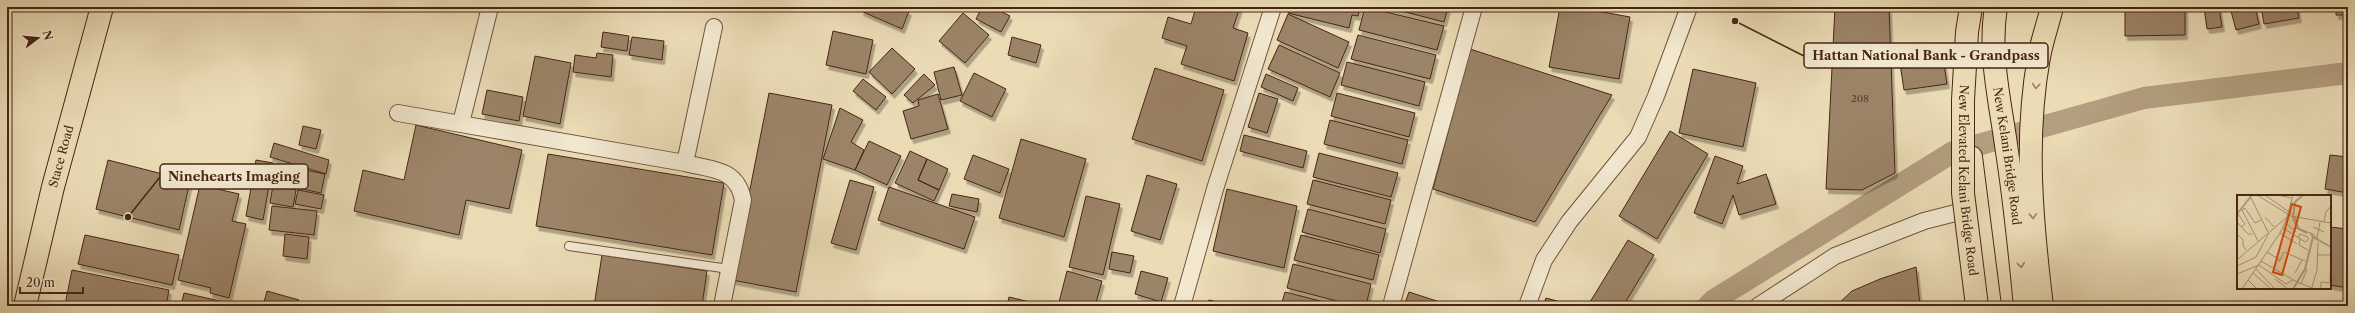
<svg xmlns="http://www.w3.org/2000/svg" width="2355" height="313" viewBox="0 0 2355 313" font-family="'Libre Caslon Text',serif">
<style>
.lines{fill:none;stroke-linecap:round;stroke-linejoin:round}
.canal{stroke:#b39e7f;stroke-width:22}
.building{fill:#9c8468;stroke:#472513;filter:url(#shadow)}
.service-casing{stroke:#70533c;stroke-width:10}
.minor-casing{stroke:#70533c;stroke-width:18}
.primary-casing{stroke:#472513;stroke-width:24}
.motorway-casing{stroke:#472513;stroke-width:24}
.service{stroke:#f2e8d0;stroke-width:8}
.minor{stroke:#f2e8d0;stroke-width:16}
.primary{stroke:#ebdcb6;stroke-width:22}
.motorway{stroke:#ebdcb6;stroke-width:22}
.motorway-bridge-casing{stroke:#472513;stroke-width:24;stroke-linecap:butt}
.motorway-bridge{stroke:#ebdcb6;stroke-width:22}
.oneway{stroke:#998064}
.labels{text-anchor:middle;stroke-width:3.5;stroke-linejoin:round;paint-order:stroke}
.number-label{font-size:10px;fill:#5c3d28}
.street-label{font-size:12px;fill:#472513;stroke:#f2e8d0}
.inset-river{fill:none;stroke:#b39e7f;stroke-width:2}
.inset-road{fill:none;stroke:#a99375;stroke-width:1}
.view{fill:#d0510d;fill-opacity:0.15;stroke:#d0510d;stroke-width:2}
.inset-edge{fill:none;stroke:#472513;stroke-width:2}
.leader{fill:none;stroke:#472513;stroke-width:1.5}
.callout-dot{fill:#472513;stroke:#f2e8d0;stroke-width:1.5}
.callout{fill:#f2e8d0;stroke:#472513;stroke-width:1.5}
.callout-label{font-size:13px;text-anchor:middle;font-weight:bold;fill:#472513}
</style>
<defs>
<filter id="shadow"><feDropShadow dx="2.5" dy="4.5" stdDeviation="0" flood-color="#0004"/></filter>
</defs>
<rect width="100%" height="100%" fill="#ebdcb6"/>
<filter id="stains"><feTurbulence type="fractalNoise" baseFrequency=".005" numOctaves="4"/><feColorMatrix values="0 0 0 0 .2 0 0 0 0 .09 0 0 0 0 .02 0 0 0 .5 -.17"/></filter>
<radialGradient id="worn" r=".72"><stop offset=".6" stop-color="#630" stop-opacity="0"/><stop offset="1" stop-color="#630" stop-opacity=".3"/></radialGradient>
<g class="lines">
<path class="canal" d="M1708,306l6,-6 239,-148 191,-54 204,-25"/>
</g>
<path class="building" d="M863,7h38l8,4 -7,18 -41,-18z
M982,7h10l18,9 -9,16 -25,-13z
M1196,7h44l-7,21 15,5 -14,48 -53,-17 6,-18 -25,-8 6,-21 23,7z
M1289,7h71l-2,9 -6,-1 -3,13 -61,-15z
M1365,7l79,19 -7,24 -78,-20z
M1386,7h62l-4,15z
M1560,7h15l55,10 -11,62 -70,-12z
M1835,7h54l6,166 -33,17 -36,-1z
M2125,7h60v28l-60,1z
M2204,7h15l3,20 -15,2z
M2230,7h25l4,17 -23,6z
M2261,7h36l2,11 -35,6z
M2336,7h12v8h-12z
M963,13l26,22 -24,28 -26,-22z
M1288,14l61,28 -11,26 -61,-28z
M833,31l40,9 -7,34 -40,-9z
M603,32l26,4 -2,15 -26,-4z
M1358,35l78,20 -6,24 -79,-20z
M632,37l32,4 -2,19 -33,-5z
M1012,37l29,8 -5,18 -28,-8z
M1279,45l61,28 -10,24 -62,-28z
M892,48l23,21 -23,25 -23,-22z
M1470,49l142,46 -77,127 -102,-33z
M1942,51l5,33 -43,6 -5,-33z
M597,53l16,2 -2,22 -38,-5 2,-17 21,3z
M535,56l36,7 -11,61 -37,-8z
M1347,62l78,20 -6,24 -78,-21z
M954,67l8,28 -21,5 -7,-28z
M1155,68l69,22 -22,71 -70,-22z
M1693,69l63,14 -13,64 -64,-14z
M974,73l32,16 -14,28 -32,-16z
M924,74l11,11 -22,18 -9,-8z
M1266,74l32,14 -5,13 -32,-14z
M863,79l23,18 -10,13 -23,-19z
M487,90l36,7 -4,24 -37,-7z
M769,93l63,12 -36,187 -64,-12z
M1259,93l19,6 -11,34 -19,-6z
M1337,93l78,20 -6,24 -78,-21z
M938,94l10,35 -37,10 -8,-28 16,-5 -1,-6z
M840,108l23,12 -12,22 13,8 -9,20 -32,-11z
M1330,120l78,20 -6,24 -78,-20z
M416,125l106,25 -13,59 -43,-9 -7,35 -105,-24 9,-41 41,10z
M303,126l18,4 -5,19 -17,-4z
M1670,131l38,23 -51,85 -38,-23z
M1244,135l63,16 -4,17 -63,-17z
M1021,139l65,20 -22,78 -65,-19z
M869,141l32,15 -14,29 -32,-15z
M274,143l55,17 -3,14 -56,-17z
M910,151l17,8 -9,21 21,10 -5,11 -39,-18z
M1319,153l79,20 -7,24 -78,-20z
M548,154l176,29 -12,72 -176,-29z
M973,155l36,14 -9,24 -36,-14z
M2330,155l18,2v36l-23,-4z
M1715,156l28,10 -6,18 29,-10 10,30 -37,11 -6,-20 -11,29 -28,-11z
M927,159l21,10 -9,21 -21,-10z
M108,160l82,21 -11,49 -83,-21z
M256,160l17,3 -10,57 -17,-4z
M277,164l48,10 -4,19 -48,-10z
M1147,175l30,9 -17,56 -29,-9z
M850,180l24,7 -18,63 -25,-7z
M1313,180l78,20 -6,24 -78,-20z
M200,185l39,9 -7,27 14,3 -17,74 -19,-5 1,-5 -33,-8z
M273,185l23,5 -3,17 -23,-4z
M889,187l86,30 -11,32 -86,-29z
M1227,189l70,17 -13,62 -71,-17z
M298,190l26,5 -3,14 -26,-5z
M952,194l27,5 -2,13 -28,-6z
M1086,196l34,8 -17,71 -34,-8z
M272,206l45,5 -3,24 -45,-5z
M1308,209l78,20 -6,24 -78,-21z
M2330,227l18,2v59l-18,-3z
M285,234l24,3 -2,22 -24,-3z
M85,235l94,20 -7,30 -94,-21z
M1301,235l78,20 -6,25 -79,-20z
M1628,240l26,15 -31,51h-25l-8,-4z
M1112,252l22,4 -4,17 -21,-4z
M602,255l105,16 -5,35h-108z
M1293,264l78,20 -5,22h-10l-69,-18z
M1916,267l4,39h-84l16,-15 28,-12z
M72,270l97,20 -3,16 -101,-1z
M1067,271l35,10 -7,25h-37z
M1141,271l27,7 -7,24 -26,-8z
M267,291l32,9 -2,6h-34z
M1285,292l55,14h-59z
M1409,292l43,14h-48z
M184,293l45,10 -1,3h-47z
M1009,297l25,6 -1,3h-26z
M1546,298l29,8h-32z
M1209,300l25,6h-27z"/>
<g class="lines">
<defs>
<path id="service" d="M569,246l160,23"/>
<path id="minor" d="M398,113l287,50c27,7 52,5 58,37l-21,106
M461,123l29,-116
M685,163l29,-136
M1182,306l33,-117 58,-182
M1391,306l83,-299
M1527,306l17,-46 25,-38 69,-85 18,-41 33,-89
M1758,306l77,-50 89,-35 51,-13"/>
<g id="primary">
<path id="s1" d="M1996,7c-8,48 5,98 11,145 8,51 13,103 18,154"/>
<path d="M1971,157l19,149"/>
<path id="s2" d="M25,306l28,-119 49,-180"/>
</g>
<path id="motorway" d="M2042,306c-10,-82 -18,-167 -3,-249 3,-17 9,-33 13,-50"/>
</defs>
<use href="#service" class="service-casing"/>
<use href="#minor" class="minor-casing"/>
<use href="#primary" class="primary-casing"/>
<use href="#motorway" class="motorway-casing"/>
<use href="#service" class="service"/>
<use href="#minor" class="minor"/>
<use href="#primary" class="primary"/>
<use href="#motorway" class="motorway"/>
<defs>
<g id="motorway-bridge">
<path id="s3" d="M1971,7l-4,25 -4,68v93l14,113"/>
</g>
</defs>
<use href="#motorway-bridge" class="motorway-bridge-casing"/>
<use href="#motorway-bridge" class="motorway-bridge"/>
</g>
<defs><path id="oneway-chevron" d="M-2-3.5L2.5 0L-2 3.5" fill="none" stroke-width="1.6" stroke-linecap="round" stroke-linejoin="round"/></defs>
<g class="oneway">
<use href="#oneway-chevron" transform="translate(2036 86) rotate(96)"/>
<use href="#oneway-chevron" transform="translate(2033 216) rotate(88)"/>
<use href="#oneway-chevron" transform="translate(2021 265) rotate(84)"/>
</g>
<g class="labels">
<g class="number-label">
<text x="1860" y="102">208</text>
</g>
<g class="street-label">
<text dy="4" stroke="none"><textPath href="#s2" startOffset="154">Stace Road</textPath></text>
<text dy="4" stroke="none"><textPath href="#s1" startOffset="150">New Kelani Bridge Road</textPath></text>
<text dy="4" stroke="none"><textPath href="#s3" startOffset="174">New Elevated Kelani Bridge Road</textPath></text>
</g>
</g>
<g transform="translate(2237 195)">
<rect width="94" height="94" fill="#ebdcb6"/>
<path class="inset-river" d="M66,0l-8,7 -2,15 4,11 10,5M0,19l15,-19M76,42l18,10M56,94l12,-20 8,-32 -2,-3"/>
<path class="inset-road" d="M20,0l34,21 40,7M28,0l27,19M41,0l13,3M14,3l17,34M1,19l7,10 -4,3M28,22l9,10M58,22l4,12 14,5 4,4 3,-16M87,26l2,-9 5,-6M0,27l11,12h4M49,28l10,9M76,32l11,5M46,33l22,14 3,-2v-3l-8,-3 -2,4M43,38l17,11M0,39l6,6v6l3,4M63,44l-1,6 9,5M21,46l-16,-31 3,-2 10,15 6,-3M30,57l13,8M80,60h14M0,65l50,-43 6,-22M24,66l36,21 18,7M42,67l5,-10 21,9M22,70l27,19 7,-4M0,71l19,-9 13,-24M19,74l19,20M16,78l18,16M58,78l7,-13M0,79l22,-9M38,84l13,10M11,85l9,9M93,88l1,-35M64,89l6,-15M75,92l5,-17 1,-28M5,94l38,-56 8,-17M84,94v-7l8,1"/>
<path class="view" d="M55,9l9,3 -19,68 -9,-3z"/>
<rect width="94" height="94" class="inset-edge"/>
</g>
<path class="leader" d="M1735 21L1804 56M128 217L160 177"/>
<g class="callout-dot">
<circle cx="1735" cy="21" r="4"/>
<circle cx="128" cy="217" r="4"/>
</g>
<g class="callout">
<rect x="1804" y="43" width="244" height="25" rx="4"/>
<rect x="160" y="164" width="148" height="25" rx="4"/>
</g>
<g class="callout-label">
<text x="1926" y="60">Hattan National Bank - Grandpass</text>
<text x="234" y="181">Ninehearts Imaging</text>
</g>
<rect width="2355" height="313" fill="none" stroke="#ebdcb6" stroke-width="24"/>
<rect x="8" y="8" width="2339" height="297" fill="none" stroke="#472513" stroke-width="2"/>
<rect x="12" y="12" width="2331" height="289" fill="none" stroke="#472513"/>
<g transform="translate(38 38) rotate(74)" stroke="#f2e8d0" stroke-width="3" paint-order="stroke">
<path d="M0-3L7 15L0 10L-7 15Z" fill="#472513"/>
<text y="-6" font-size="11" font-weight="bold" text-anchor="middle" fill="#472513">N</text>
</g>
<path d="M20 287v6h63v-6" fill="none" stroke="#472513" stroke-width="2"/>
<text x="26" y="287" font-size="12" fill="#472513" stroke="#f2e8d0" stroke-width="3" paint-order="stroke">20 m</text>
<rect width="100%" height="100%" filter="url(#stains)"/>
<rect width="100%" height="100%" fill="url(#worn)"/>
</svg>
